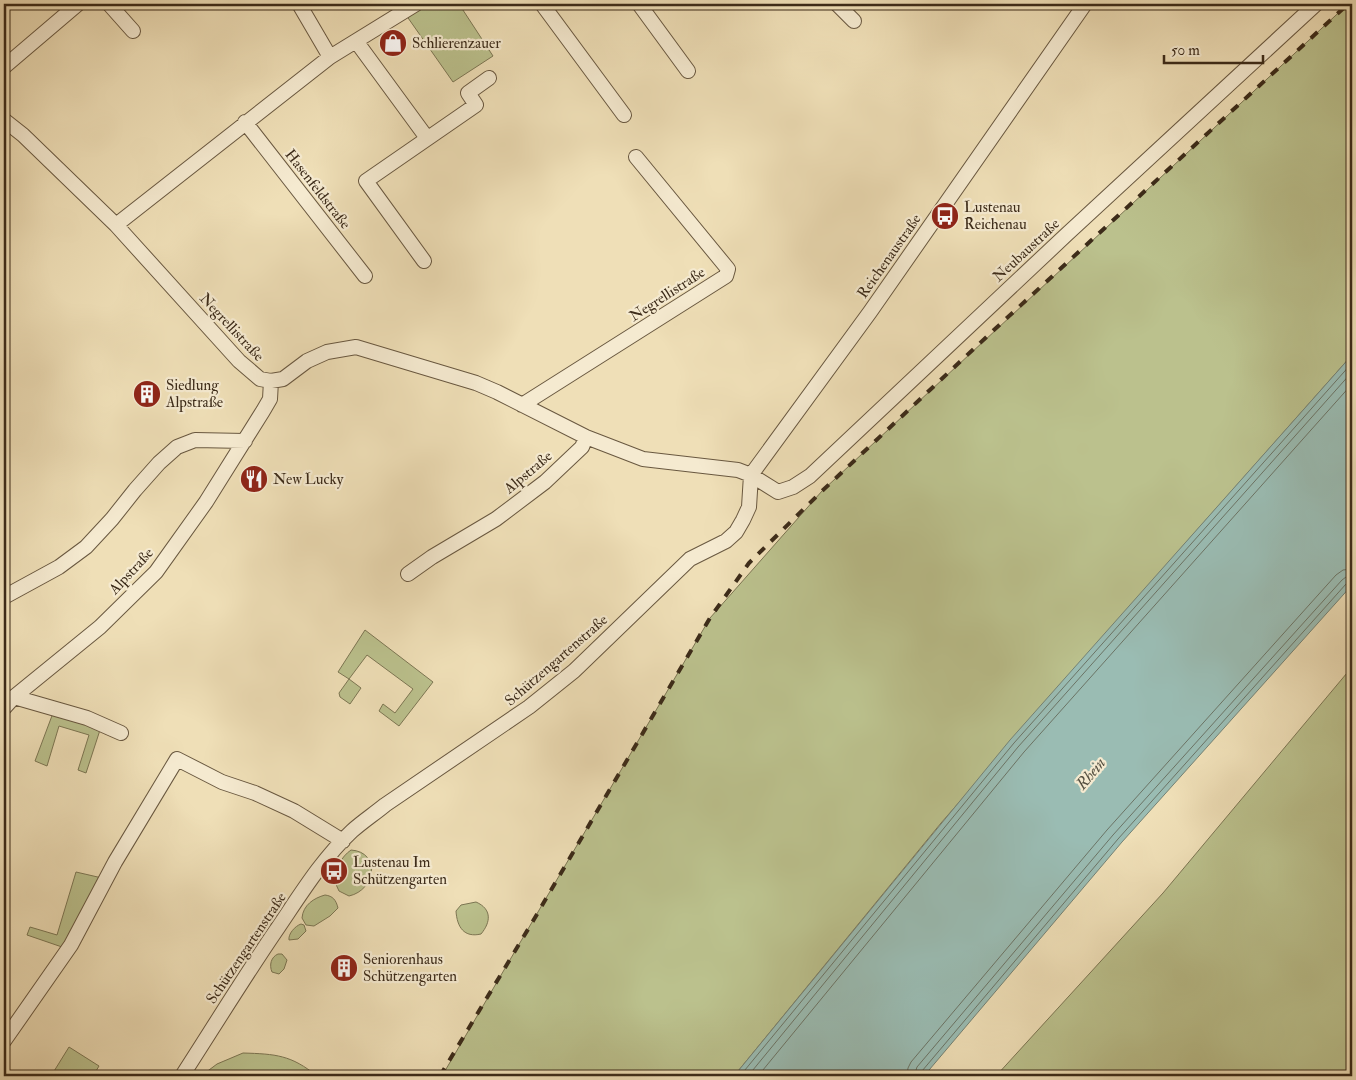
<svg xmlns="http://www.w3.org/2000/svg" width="1356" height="1080" viewBox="0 0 1356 1080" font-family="'IM FELL Double Pica',serif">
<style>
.green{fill:#bbc18d;stroke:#7c7653}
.water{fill:#9abcb3;stroke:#748275}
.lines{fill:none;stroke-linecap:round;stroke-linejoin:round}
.shore{stroke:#6b7466;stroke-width:1}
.minor-casing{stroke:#695840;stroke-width:16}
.minor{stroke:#f5ead0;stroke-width:14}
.rail{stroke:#3c2b19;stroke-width:4;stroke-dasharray:9 9;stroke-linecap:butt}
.labels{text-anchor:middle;stroke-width:4.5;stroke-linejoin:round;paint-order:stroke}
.poi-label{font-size:15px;fill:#3c2b19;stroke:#f5ead0;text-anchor:start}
.street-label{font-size:15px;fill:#3c2b19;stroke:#f5ead0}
.water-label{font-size:16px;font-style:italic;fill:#544f40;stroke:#f5ead0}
</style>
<rect width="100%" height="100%" fill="#efdfb7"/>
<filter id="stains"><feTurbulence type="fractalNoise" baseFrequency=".004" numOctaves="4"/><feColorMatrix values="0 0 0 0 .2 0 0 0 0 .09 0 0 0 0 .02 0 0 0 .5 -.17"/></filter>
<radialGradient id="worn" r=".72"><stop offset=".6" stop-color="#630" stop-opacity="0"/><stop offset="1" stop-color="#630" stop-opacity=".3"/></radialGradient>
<path class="green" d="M425,4h34l34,52 -40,26 -47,-67z
M1348,4h4v351l-163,184 -248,284 -207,253h-292l268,-458 112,-127z
M365,630l68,52 -34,44 -20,-15 4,-7 12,9 18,-24 -46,-34 -18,24 12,9 -11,16 -10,-7 -1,-4 10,-14 -11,-7z
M1352,667v409h-356l167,-183z
M53,713l47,17 -14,43 -8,-3 11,-35 -30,-9 -12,40 -12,-5z
M351,850c30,2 25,40 -2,46l-10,-5 -5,-11c2,-12 7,-23 17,-30z
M76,872l26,6 -40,69 -35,-12 3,-8 27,8z
M325,895c8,1 11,5 13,13l-8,8 -16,10 -8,-1 -4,-7c1,-13 12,-20 23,-23z
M476,902c16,7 15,20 5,32 -17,4 -24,-7 -25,-23l5,-6z
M301,924l3,1 2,6 -8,8 -9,1c-1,-6 6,-14 12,-16z
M278,954h4l5,6 -3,9 -5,5 -7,-2c-3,-7 -1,-15 6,-18z
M69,1047l30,19 -6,10h-16l-9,-5 -3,5h-14z
M243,1053c33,1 48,2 74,23h-116l16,-12z"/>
<path class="water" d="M1352,355v230l-230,257 -198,234h-190l276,-336z"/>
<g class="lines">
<path class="shore" d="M740,1076l274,-333 338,-380
M748,1076l270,-329 334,-375
M758,1076l266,-324 328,-368
M907,1076l1,-8 3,-6 196,-232 229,-255 7,-5 9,-1
M914,1076l3,-9 196,-232 229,-255 4,-3 6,-1
M921,1076l1,-5 196,-232 228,-255 6,-2"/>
<defs>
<path id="minor" d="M109,4l24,27
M299,4l31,53
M542,4l82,111
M639,4l49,67
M837,4l17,17
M356,41l71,97
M4,67l74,-63
M4,120l19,15 93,90 123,136 21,18 11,2 12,-2 24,-18 20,-9 29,-5 120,36 21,9 89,45 57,22 95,11 13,5 27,17 15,-5 17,-11 256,-241 250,-231
M245,122l120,154
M116,225l214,-168 86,-53
M424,261l-58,-80 110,-76 -8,-12 21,-15
M522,405l204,-129 2,-7 -92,-112
M751,475l119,-163 215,-308
M408,574l24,-17 64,-38 49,-37 37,-35 4,-10
M4,597l55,-30 27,-20 26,-28 23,-29 24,-27 18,-16 18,-7 50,1
M14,697l73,21 34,15
M4,708l10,-11 86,-70 56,-55 50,-70 57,-91 7,-12 1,-18
M4,1041l67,-96 44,-83 62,-103 45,23 33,11 39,18 49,30
M182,1076c31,-48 61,-97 93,-144 24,-35 46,-72 77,-101 10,-9 22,-17 33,-26l144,-98 45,-36 116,-112 36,-18 10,-9 7,-12 6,-13 2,-32"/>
</defs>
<use href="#minor" class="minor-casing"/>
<use href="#minor" class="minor"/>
<path class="rail" d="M440,1076l93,-155 177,-303 39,-55 73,-72 173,-162 353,-325"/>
</g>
<defs>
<symbol id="shop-disc" viewBox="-11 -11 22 22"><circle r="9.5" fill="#8f2418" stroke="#f5ead0"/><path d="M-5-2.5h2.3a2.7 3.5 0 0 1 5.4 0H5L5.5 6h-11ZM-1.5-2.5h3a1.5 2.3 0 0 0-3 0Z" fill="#fff"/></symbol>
<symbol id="bus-disc" viewBox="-11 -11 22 22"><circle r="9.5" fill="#8f2418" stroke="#f5ead0"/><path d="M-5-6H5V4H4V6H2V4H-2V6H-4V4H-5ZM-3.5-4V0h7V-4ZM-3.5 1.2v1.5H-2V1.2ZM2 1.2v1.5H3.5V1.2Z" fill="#fff"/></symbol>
<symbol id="building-disc" viewBox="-11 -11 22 22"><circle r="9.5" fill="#8f2418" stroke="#f5ead0"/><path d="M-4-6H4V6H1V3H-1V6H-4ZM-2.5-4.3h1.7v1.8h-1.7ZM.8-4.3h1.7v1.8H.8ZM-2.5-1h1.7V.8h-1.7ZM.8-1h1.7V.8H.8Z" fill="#fff"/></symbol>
<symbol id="restaurant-disc" viewBox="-11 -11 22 22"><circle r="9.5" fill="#8f2418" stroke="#f5ead0"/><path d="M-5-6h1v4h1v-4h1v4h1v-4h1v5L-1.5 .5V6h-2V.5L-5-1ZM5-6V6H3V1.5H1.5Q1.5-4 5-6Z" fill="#fff"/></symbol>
</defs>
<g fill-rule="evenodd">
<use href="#shop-disc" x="377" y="27" width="32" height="32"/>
<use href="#bus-disc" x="929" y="200" width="32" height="32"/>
<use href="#building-disc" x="131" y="378" width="32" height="32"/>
<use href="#restaurant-disc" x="238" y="463" width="32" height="32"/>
<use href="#bus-disc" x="318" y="855" width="32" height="32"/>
<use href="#building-disc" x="328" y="952" width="32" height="32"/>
</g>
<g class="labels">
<g class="poi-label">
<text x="412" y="48">Schlierenzauer</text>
<text x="964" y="212">Lustenau<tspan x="964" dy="17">Reichenau</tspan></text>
<text x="166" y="390">Siedlung<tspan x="166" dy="17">Alpstraße</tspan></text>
<text x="273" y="484">New Lucky</text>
<text x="353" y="867">Lustenau Im<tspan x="353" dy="17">Schützengarten</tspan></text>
<text x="363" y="964">Seniorenhaus<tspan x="363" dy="17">Schützengarten</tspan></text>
</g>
<g class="street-label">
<text transform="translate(318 189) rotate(52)" y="5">Hasenfeldstraße</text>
<text transform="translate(1026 250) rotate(-43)" y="5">Neubaustraße</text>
<text transform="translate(889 256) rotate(-55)" y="5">Reichenaustraße</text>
<text transform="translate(667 294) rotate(-33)" y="5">Negrellistraße</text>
<text transform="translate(232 327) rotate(47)" y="5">Negrellistraße</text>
<text transform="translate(528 472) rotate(-40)" y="5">Alpstraße</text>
<text transform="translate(131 571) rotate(-47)" y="5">Alpstraße</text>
<text transform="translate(556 660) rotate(-41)" y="5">Schützengartenstraße</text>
<text transform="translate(246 948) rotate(-56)" y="5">Schützengartenstraße</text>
</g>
<g class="water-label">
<text transform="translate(1090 773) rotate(-50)" y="6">Rhein</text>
</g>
</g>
<rect width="1356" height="1080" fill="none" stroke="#efdfb7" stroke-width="20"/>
<rect x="5" y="5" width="1346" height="1070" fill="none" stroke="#3c2b19" stroke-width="2.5"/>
<rect x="10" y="10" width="1336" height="1060" fill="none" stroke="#3c2b19"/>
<path d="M1164 55v8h99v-8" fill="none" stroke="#3c2b19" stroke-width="2.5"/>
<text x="1171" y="55" font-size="15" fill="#3c2b19" stroke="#f5ead0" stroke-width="4" paint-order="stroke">50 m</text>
<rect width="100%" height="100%" filter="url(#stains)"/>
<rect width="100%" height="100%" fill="url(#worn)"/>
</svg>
